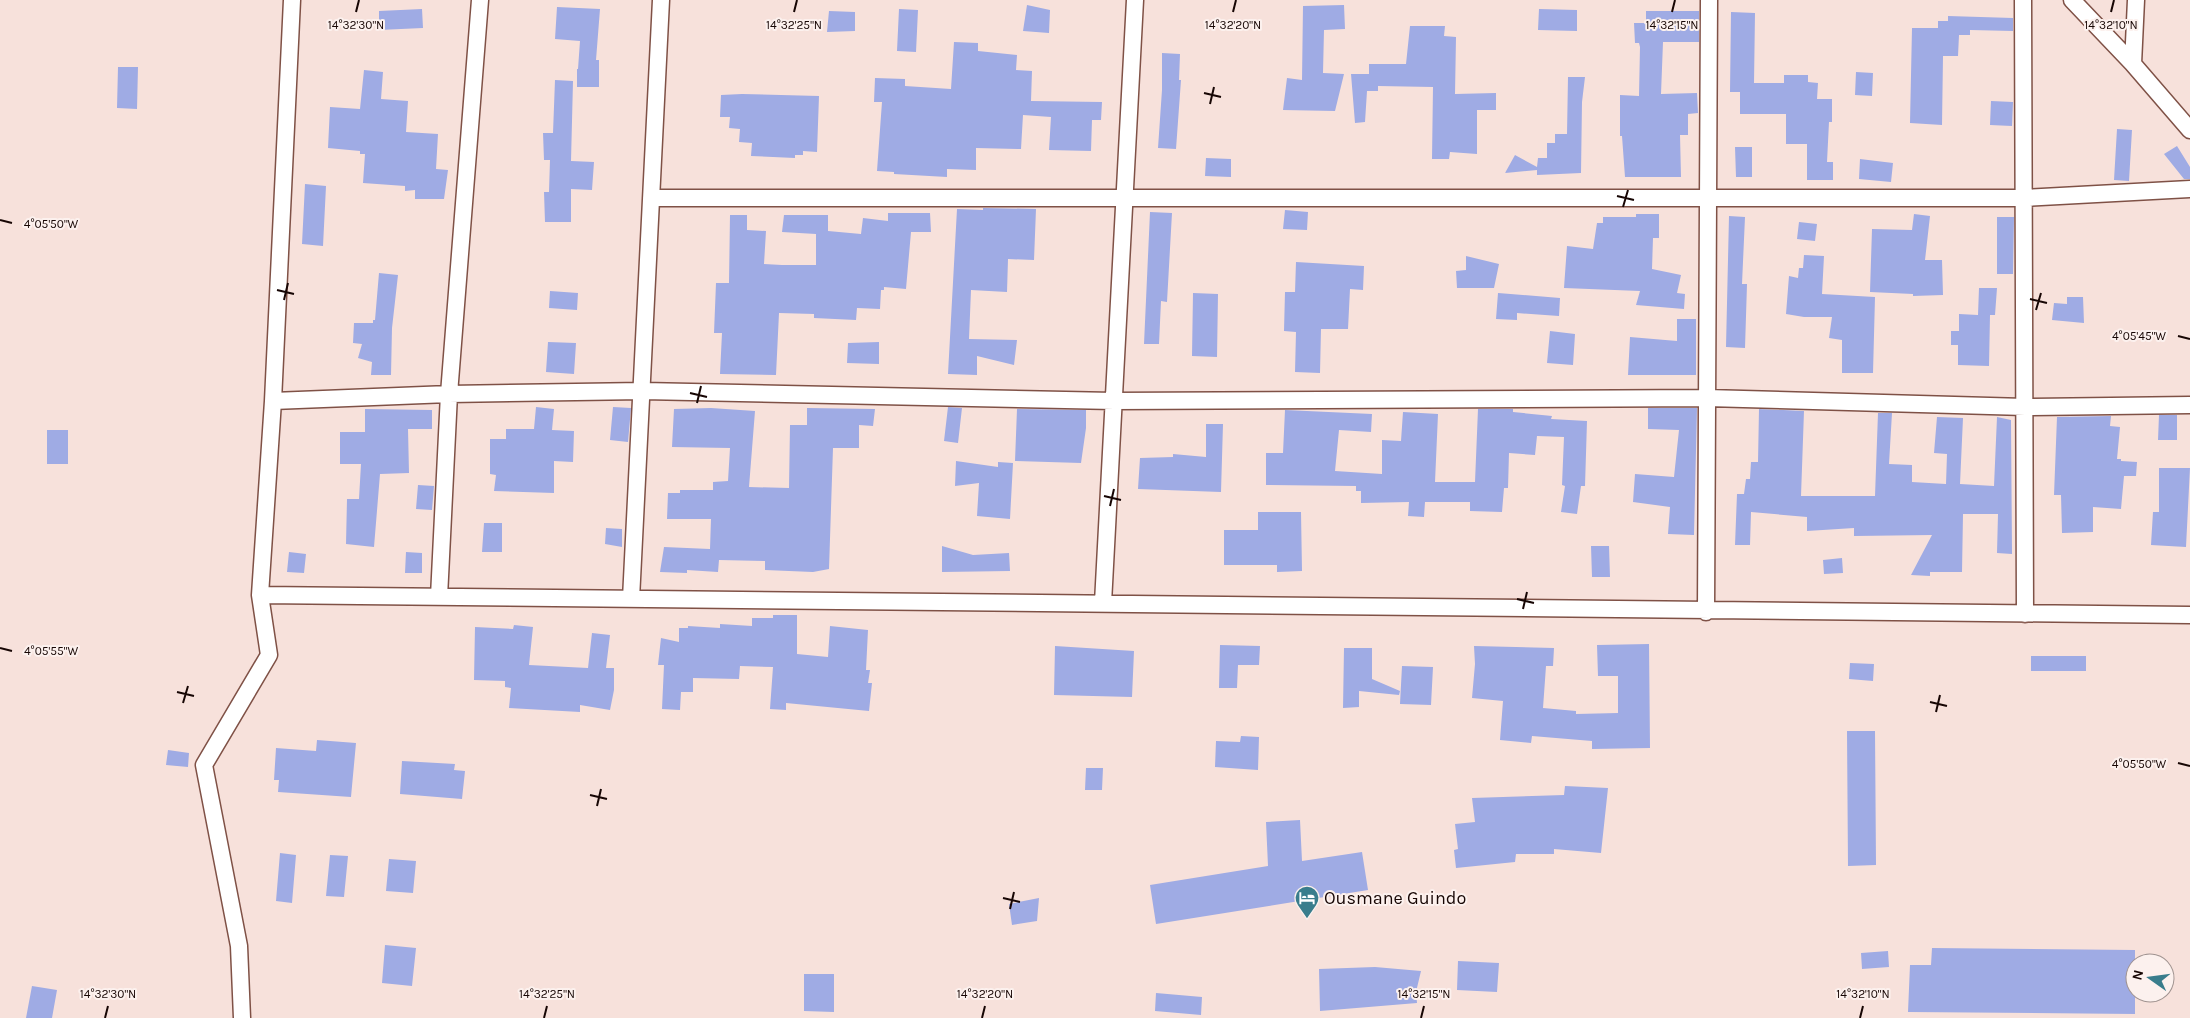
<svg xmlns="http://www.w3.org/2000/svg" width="2190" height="1018" viewBox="0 0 2190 1018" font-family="Karla,sans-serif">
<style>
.building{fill:#9fabe4}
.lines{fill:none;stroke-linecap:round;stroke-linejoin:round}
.street-casing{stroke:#7f5146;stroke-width:19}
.street{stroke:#fff;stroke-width:16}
.ticks{fill:none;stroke:#170604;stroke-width:2}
.labels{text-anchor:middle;stroke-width:4;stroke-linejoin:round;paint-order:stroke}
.poi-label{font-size:18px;fill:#170604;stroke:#fcf1ee;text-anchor:start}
.ticks-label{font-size:12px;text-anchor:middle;fill:#170604;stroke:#fcf1ee;stroke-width:4;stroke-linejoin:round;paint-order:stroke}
</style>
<rect width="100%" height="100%" fill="#f7e1db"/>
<path class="building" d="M1027,5l23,5 -1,23 -26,-2z
M1344,5l1,24 -21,1 -1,43 21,1 -9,37 -52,-1 4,-32 15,2 1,-74z
M557,7l43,2 -4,51h3v27h-22v-18h1l2,-28 -25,-2z
M422,9l1,19 -44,2v-19z
M899,9l19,1 -2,42 -19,-1z
M1539,9l38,1v21l-39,-1z
M829,11l26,1v19l-28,1z
M1646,11h53v31h-36l-2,52 36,-1 1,20 -10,1v21h-8l1,42h-56l-3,-41h-2v-41l19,1 1,-49 -1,-4h-4l-1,-20h12z
M1731,12l24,1 -1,70h30v-8h24v7l10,1 -1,16h15v23h-3l-2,40h6v18h-26v-36h-21v-30h-46v-22h-10z
M1948,16l65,2v13l-43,-1v5h-11l-1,21h-15l-1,69 -32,-2 2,-95h26v-7h10z
M1410,26h35l-1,10 12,1 -1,57 41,-1v17h-19v44l-27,-2 -1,7h-17l1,-72 -55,-1v5h-11l-2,31 -10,1 -4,-49h18v-10h37z
M954,42l24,1v8l39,4 -1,15 16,1 -1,30 71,1 -1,18h-9l-1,31 -42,-1 2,-33 -28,-2 -2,34 -45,-1v22l-29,-1v8l-53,-3v-2l-17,-1 5,-69h-8l1,-24 30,1v7l46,3z
M1162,53l18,1 -1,26h2l-5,69 -18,-1 4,-58z
M118,67h20l-1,42 -20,-1z
M364,70l19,2 -2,27 27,2 -2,31 32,2 -2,35 12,1 -4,29h-29v-9l-10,1v-5l-42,-3 2,-29h-5v-3l-32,-3 2,-41 30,2z
M1856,72l17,1 -1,23 -17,-1z
M1568,77h17l-3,25 -1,71 -44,2v-5l-32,3 10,-18 22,12 1,-9h9v-15h8v-9h12z
M555,80l18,1 -2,80 23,1 -2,28 -21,-1v33h-26l-1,-30h5l1,-32h-6l-1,-27h10z
M742,94l77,2 -2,56 -14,-1v4h-8v3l-44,-2 1,-13 -13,-1 1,-13 -11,-1 1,-11h-10l1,-22z
M1991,101l22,1 -1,24 -22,-1z
M2117,129l15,1 -3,51 -15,-1z
M2177,146l13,21v12h-6l-20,-25z
M1735,147h17v30h-16z
M1206,158l25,1v18l-26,-1z
M1860,159l33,4 -2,19 -32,-3z
M305,184l21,2 -3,60 -21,-2z
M983,208l53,1 -2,51 -26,-1 -1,33 -36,-2 -2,49 48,1 -3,25 -37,-9v19l-29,-1 9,-165 26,1z
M1285,210l23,2 -1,18 -24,-1z
M1150,212l22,1 -5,89 -6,-1 -2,43h-15z
M888,213h42l1,19h-20l-5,57 -22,-2v3h-3l-1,19 -23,-1 -1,12 -42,-2v-4l-35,-1 -3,62 -56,-1 2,-41h-8l2,-50h13l1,-68h17v15l19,1 -2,33 18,1h34v-31l-34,-2 2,-17h44v16l33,3 2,-16 25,3z
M1636,214h23v24h-6l-1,31 29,6 -4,18 8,1 -1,15 -48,-4 4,-14 -76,-3 3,-42 26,3 4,-26h6v-6h33z
M1914,214l16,2 -5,44h17l1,35 -30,1v-2l-43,-2 2,-63 40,1z
M1729,216l16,1 -3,67h5l-2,64 -19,-1z
M1997,217h17l-1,57h-16z
M1799,222l18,2 -2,17 -18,-2z
M1804,255l20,1 -2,38 53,3 -2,76h-31v-33l-13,-2 3,-21h-28l-18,-3 3,-38 9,2 1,-10h4z
M1466,256l33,8 -5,24h-37l-1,-17 10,-1z
M1296,262l68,4 -1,24 -13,-1 -2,40h-27l-1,44 -25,-1 1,-40 -12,-1 1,-39h10z
M379,273l19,2 -6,53 -1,47h-20l1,-13 -14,-4 4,-14 -9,-1 1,-20h19v-3h2z
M1979,288h18l-2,27h-5l-1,51 -31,-1v-20h-7v-14h8v-17l19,1z
M550,291l28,2 -1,17 -28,-2z
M1193,293l25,1 -1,63 -25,-1z
M1498,293l62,5 -1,18 -42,-3v7l-21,-1z
M2067,297h16l1,26 -32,-3 2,-17 13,1z
M1677,319h19v56h-68l2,-38 47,4z
M1550,331l25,3 -2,31 -26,-2z
M548,342l28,1 -2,31 -28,-2z
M879,342v22l-32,-1 1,-20z
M536,407l18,2 -2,21 22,1 -1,31 -19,-1v32l-60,-2 2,-16 -6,-1v-35h16v-10h28z
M613,407l18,1 -3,34 -18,-2z
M948,407l14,1 -4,35 -14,-2z
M711,408l44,3 -6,76 40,1 1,-63h17v-17l68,1 -2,17 -14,-1v23h-26l-4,121 -16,3 -48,-2v-9l-46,-1 -1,12 -31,-2v3l-27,-1 4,-25 46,2 1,-30h-44l1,-26h12v-3h33v-8l15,-1 2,-33 -58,-1 2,-38z
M1648,408h49l-3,127 -26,-1 2,-27 -37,-5 2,-28 39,3 5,-47 -31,-1z
M365,409l67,1v19h-24l1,44 -29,1 -6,73 -28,-3 1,-45h12l2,-35h-21v-32h25z
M1017,409l69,1v18l-5,35 -66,-2z
M1478,409h35v3l39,4 -1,3 36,2 -2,65h-4l-4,28 -16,-2 4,-26 -3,-1 2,-48 -27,-1 -2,19 -26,-2 -1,35h-4l-2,24 -32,-1v-9h-45l-1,15 -16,-1 1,-14 -48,1v-12h-5v-5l-90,-1v-32h17l2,-43 87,4 -1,18 -32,-2 -4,41 47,3v-34l19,1 2,-29 35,2 -3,68h40z
M1759,409l45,2 -3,85h74l3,-83h14l-3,51 23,1v17l34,2 1,-30 -13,-1 3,-36 26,1 -3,66 34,2 3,-69 14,3 1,134 -15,-1 1,-39h-35l-1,58h-32v4l-19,-1 21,-40 -78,1v-8l-47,3v-14l-56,-5 -1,33h-15l2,-51h7l2,-15h4l1,-17h7z
M2159,415h18v25h-19z
M2111,416l-1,10 10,1 -3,32h4v2l16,1 -1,14h-12l-3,33 -28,-2v25l-31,1 -1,-38h-7l3,-78z
M1206,424h17l-2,68 -83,-3 2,-31 33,-1v-3l33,3z
M47,430h21v34h-21z
M956,461l42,6v-5l15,1 -3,56 -33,-3 2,-33 -24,3z
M2159,468h31l-4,79 -35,-2 2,-33h6z
M418,485l16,1 -2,24 -16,-1z
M1258,512h43l1,59 -25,1v-7h-53v-35h34z
M484,523h18v29h-20z
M606,528l16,1v18l-17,-3z
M942,546l31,9 36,-2 1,18 -68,1z
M1591,546h18l1,31h-18z
M289,552l17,2 -2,19 -17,-1z
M406,552l16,1v20h-17z
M1842,558l1,15 -19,1 -1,-14z
M773,615h24v39l31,3 2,-31 38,4 -2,40h4l-2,13h4l-3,28 -83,-8v7l-16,-1 3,-42 -33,-1 -1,13 -46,-1v14h-12l-1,18 -18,-1 2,-44h-6l3,-27 18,4v-14h9v-2l32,2v-4l32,2v-8h21z
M514,625l19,2 -4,38 59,3 4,-35 18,2 -4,33h8v22l-4,20 -30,-5v7l-71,-4 2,-20 -6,-1v-6l-31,-1 1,-53 38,2z
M1649,644l1,104 -58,1v-8l-60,-5 -1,7 -31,-3 3,-39 -31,-3 3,-34 -1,-18 80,2 -1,18h-7l-3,42 33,3v3l42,-1v-37h-20l-1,-31z
M1220,645l40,1 -1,19h-21l-1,23h-18z
M1055,646l79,5 -2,46 -78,-2z
M1344,648h28v31l28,12 -1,4 -40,-4v16l-16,1z
M2031,656h55v15h-55z
M1850,663l24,1 -1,17 -24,-2z
M1402,666l31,1 -2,38 -31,-1z
M1847,731h28l1,134 -28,1z
M1241,736l18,1 -1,33 -43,-3 1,-26 24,1z
M317,740l39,3 -5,54 -73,-5 1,-12h-5l2,-32 40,3z
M168,750l21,3 -1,14 -22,-2z
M402,761l53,3 -1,6 11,1 -3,28 -62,-5z
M1086,768h17l-1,22h-17z
M1565,786l43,2 -7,65 -47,-4v5h-38l-1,8 -59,6 -2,-18 4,-1 -3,-25 20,-2 -3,-24 92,-3z
M1300,820l2,41 60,-9 6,38 -212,34 -6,-39 118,-19 -2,-44z
M280,853l16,2 -4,48 -16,-2z
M330,855l18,1 -4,41 -18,-1z
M389,859l27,2 -3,32 -27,-2z
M1039,898l-2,23 -25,4 -3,-21z
M385,945l31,3 -4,38 -30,-3z
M1932,948l203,2v64l-227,-2 2,-47h21z
M1888,951l1,16 -27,2 -1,-16z
M1458,961l41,2 -2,29 -40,-2z
M1375,967l46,4 -5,21 1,11 -97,8 -1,-42z
M804,974h30v38l-30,-1z
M32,986l25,4 -5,28h-26z
M1156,993l46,4 -1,18 -46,-4z"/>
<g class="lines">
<defs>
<path id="street" d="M2023,0l2,614
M2072,0l61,64 57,66
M2133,64l3,-64
M651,198h1373l166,-9
M273,401l176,-7 194,-3 471,10 593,-3 318,9 165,-2
M260,595l1930,20
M439,597l10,-203 31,-394
M631,599l30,-599
M1103,603l32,-603
M1706,612l3,-612
M242,1018l-3,-72 -35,-181 65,-110 -9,-60 13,-194 19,-401"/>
</defs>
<use href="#street" class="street-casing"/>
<use href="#street" class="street"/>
</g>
<path class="ticks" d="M356,12l3,-12M794,12l3,-12M1233,12l3,-12M1672,12l3,-12M2111,12l3,-12M1204,93l17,4M1210,104l4,-17M1617,196l17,4M1623,207l5,-17M0,220l12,3M277,290l17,4M2030,299l17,4M284,300l4,-17M2036,310l5,-17M2178,336l12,3M690,393l17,4M697,403l4,-17M1104,496l17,4M1110,506l4,-17M1517,599l17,4M1523,609l4,-17M0,648l12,3M177,692l17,4M1930,702l17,4M183,703l5,-17M1936,712l4,-17M2178,763l12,3M590,795l17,4M597,806l4,-17M1003,898l17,4M1010,909l4,-17M105,1018l3,-12M544,1018l3,-12M982,1018l3,-12M1421,1018l3,-12M1860,1018l3,-12"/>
<defs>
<symbol id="hotel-pin" viewBox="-11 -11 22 30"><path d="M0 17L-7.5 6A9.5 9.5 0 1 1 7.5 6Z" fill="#397d8c" stroke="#fcf1ee"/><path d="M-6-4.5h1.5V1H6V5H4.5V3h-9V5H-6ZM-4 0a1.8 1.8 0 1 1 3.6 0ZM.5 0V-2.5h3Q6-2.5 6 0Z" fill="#fff"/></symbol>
</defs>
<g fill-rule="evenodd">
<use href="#hotel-pin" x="1293" y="884" width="28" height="38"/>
</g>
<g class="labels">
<g class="poi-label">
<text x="1324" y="904">Ousmane Guindo</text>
</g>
</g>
<g class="ticks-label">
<text x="356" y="29">14°32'30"N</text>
<text x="794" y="29">14°32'25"N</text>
<text x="1233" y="29">14°32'20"N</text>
<text x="1672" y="29">14°32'15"N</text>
<text x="2111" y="29">14°32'10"N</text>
<text x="51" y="228">4°05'50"W</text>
<text x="2139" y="340">4°05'45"W</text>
<text x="51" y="655">4°05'55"W</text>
<text x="2139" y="768">4°05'50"W</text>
<text x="108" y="998">14°32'30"N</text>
<text x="547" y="998">14°32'25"N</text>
<text x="985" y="998">14°32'20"N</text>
<text x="1424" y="998">14°32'15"N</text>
<text x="1863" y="998">14°32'10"N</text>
</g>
<g transform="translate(2150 978) rotate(284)"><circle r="24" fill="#fcf1ee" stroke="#a09390"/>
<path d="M0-4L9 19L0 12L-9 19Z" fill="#397d8c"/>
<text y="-8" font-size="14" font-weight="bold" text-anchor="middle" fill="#170604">N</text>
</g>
</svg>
